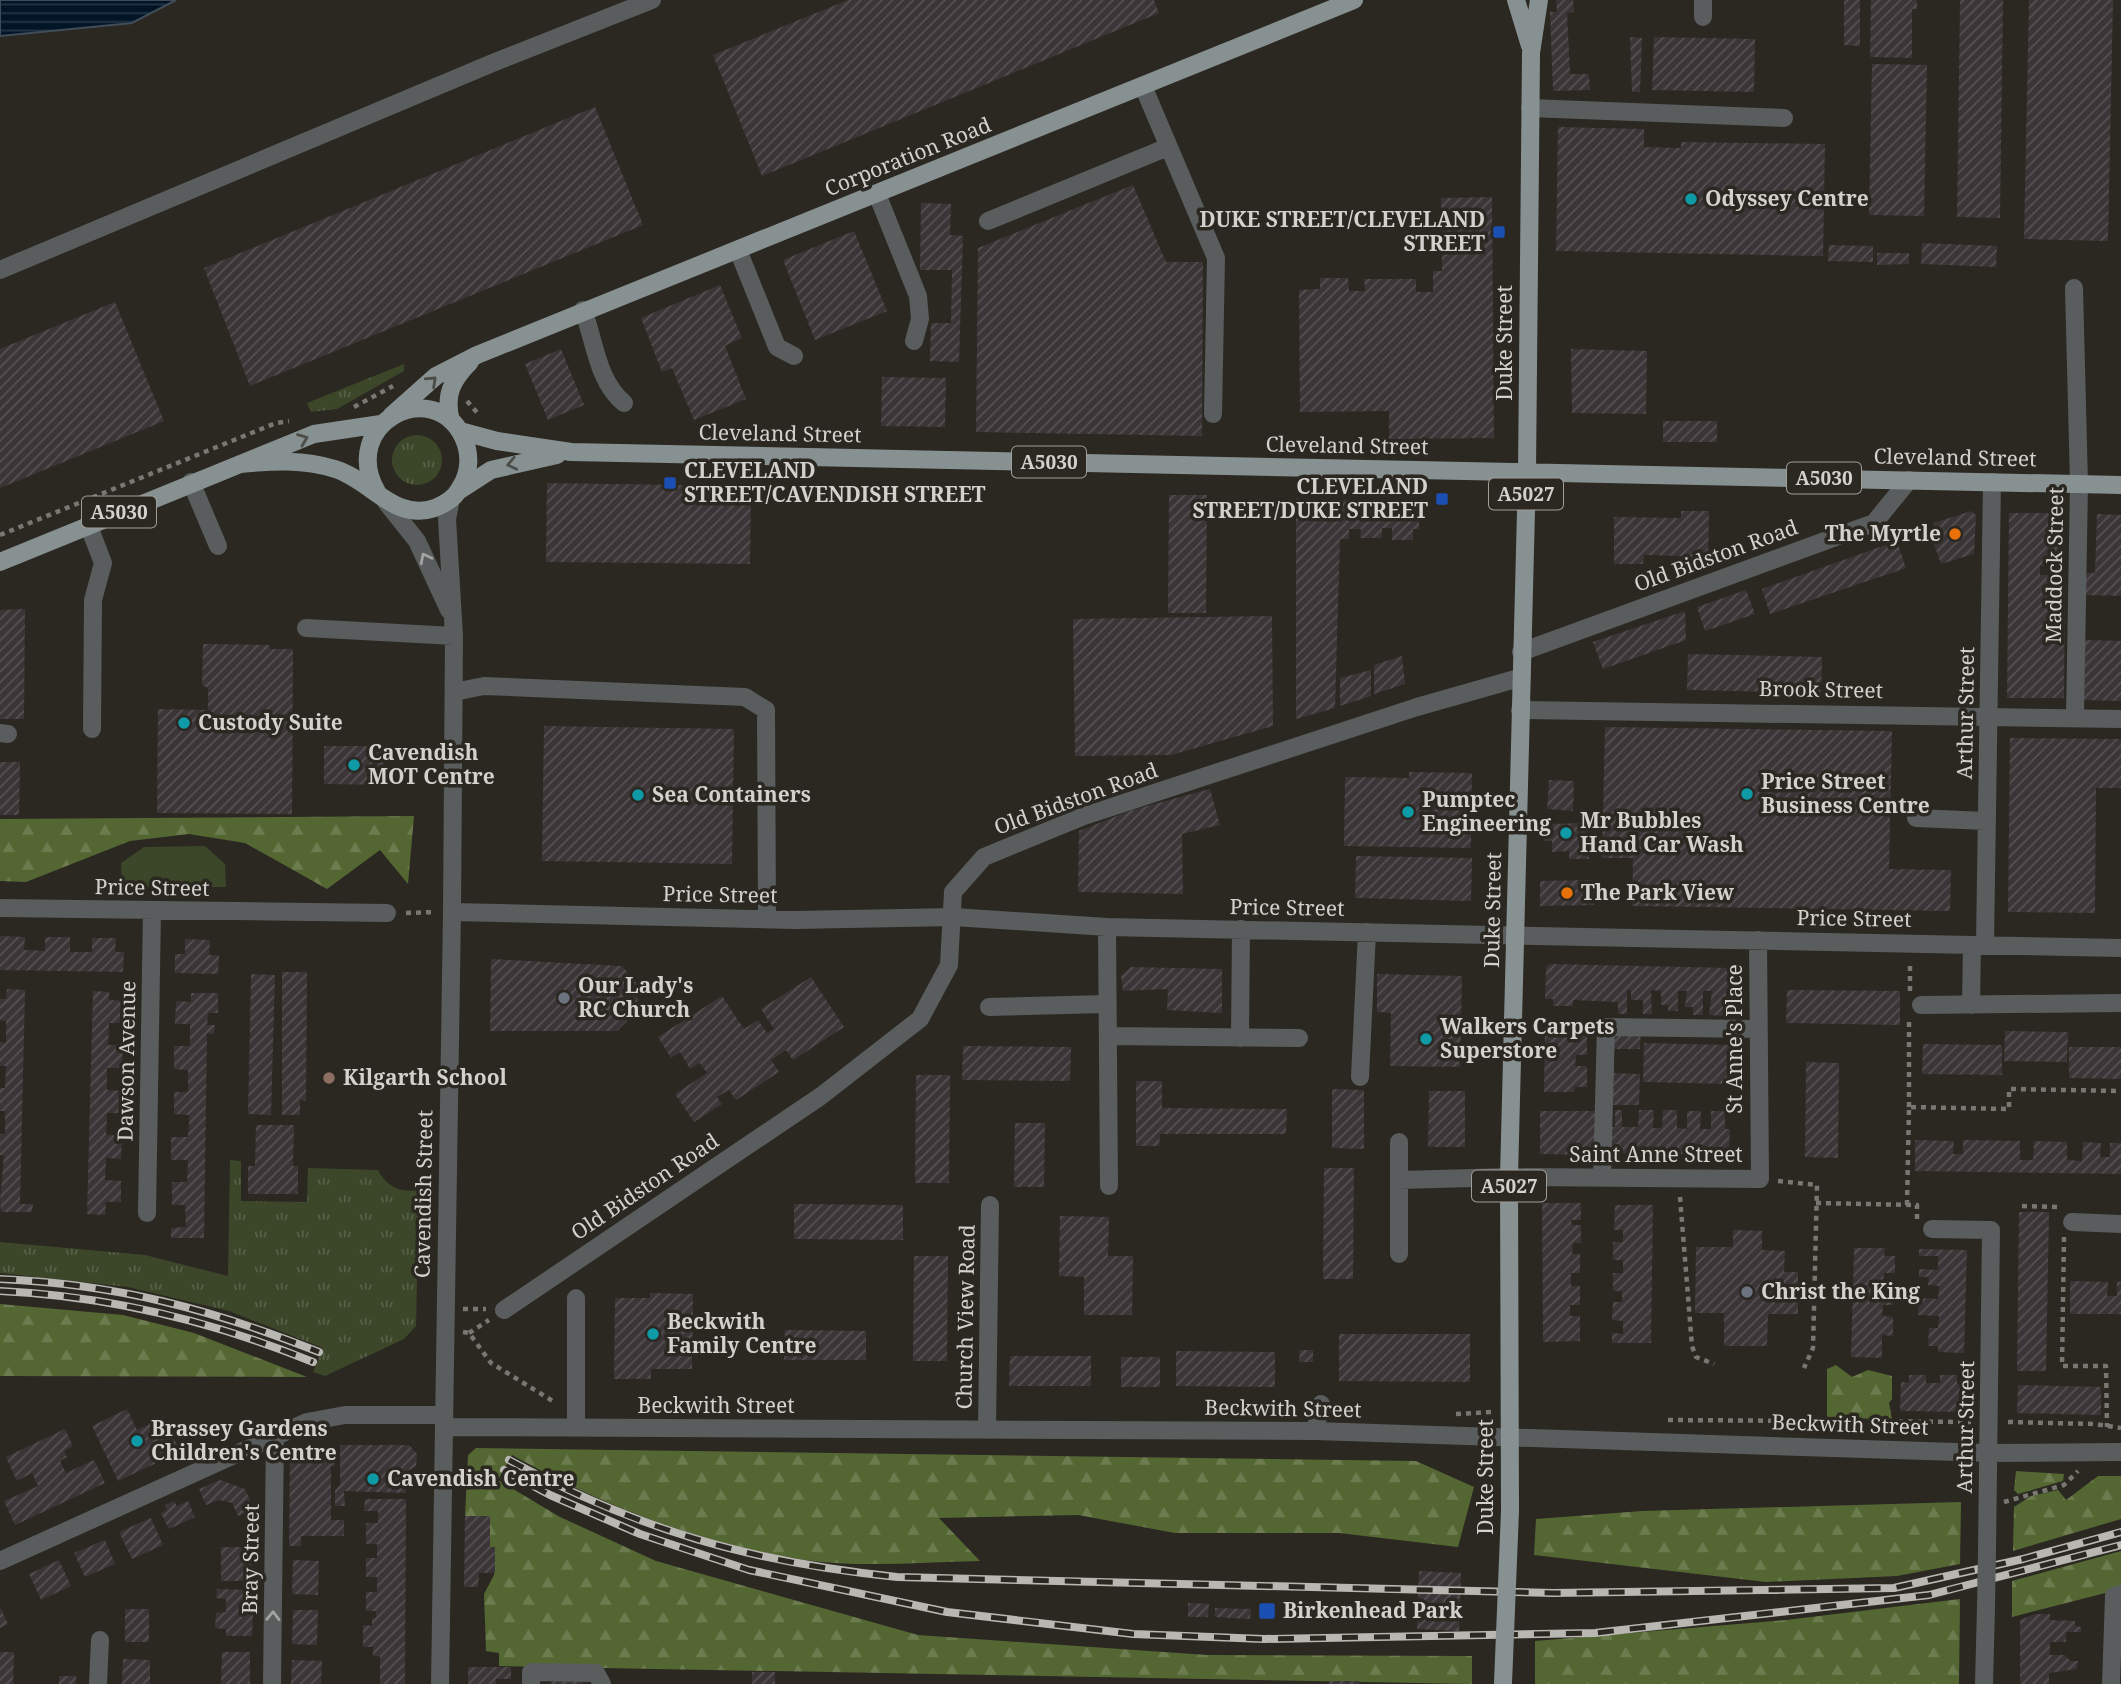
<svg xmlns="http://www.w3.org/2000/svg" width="2121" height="1684" viewBox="0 0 2121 1684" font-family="'Noto Serif',serif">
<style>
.grass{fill:url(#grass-tufts)}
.forest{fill:url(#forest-firs)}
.green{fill:#3c472a}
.water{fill:url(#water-rules);stroke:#404d59;stroke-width:2}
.building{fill:url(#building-hatch)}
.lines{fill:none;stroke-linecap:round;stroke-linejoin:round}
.path{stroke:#787771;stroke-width:4.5;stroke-dasharray:5 5;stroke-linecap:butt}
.minor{stroke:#595d5d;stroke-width:18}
.major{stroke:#889191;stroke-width:18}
.rail-casing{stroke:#b8b7b2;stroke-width:8}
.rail{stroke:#2a2821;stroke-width:5;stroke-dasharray:16;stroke-linecap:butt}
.minor-bridge{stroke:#595d5d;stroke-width:18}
.major-bridge{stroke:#889191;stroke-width:18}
.oneway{stroke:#4b4d48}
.oneway2{stroke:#a2a3a0}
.culture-dot{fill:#0f9aa8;stroke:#2a2821;stroke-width:2.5}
.transit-dot{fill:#1a4fb4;stroke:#2a2821;stroke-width:2.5}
.food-dot{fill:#e8710a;stroke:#2a2821;stroke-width:2.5}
.worship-dot{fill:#6b7280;stroke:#2a2821;stroke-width:2.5}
.education-dot{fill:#8d6e63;stroke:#2a2821;stroke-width:2.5}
.labels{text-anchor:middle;stroke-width:7;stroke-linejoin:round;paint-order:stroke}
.shield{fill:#2a2821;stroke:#a09e99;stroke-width:2}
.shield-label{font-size:19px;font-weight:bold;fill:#d2d1cd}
.street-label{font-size:21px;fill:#d2d1cd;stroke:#2a2821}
.poi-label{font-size:21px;font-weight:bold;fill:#d2d1cd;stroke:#2a2821;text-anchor:start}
</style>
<defs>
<pattern id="grass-tufts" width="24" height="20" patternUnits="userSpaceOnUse" patternTransform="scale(1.75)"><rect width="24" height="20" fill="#3c472a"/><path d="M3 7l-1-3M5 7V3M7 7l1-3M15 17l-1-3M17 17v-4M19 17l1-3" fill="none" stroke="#576048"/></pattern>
<pattern id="forest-firs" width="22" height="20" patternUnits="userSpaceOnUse" patternTransform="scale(1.75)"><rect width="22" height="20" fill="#546733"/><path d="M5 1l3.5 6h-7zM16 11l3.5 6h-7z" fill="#6c7c4f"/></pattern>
<pattern id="water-rules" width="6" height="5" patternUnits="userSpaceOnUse" patternTransform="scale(1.75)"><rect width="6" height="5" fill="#011527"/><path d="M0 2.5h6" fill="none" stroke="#253645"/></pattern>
<pattern id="building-hatch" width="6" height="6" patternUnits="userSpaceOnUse" patternTransform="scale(1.75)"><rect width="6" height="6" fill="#3c3538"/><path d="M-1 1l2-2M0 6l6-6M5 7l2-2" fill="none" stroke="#575154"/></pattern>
</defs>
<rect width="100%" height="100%" fill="#2a2821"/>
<path class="grass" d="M404,364v7l-67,38 -26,3 -4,-9z
M392 460a25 25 0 1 1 50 0a25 25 0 1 1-50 0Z
M230,1160l11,1v40l66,1 1,-34 70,2c9,17 22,23 41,20l-3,136 -12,13 -79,37 -12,-4 10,-24 -94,-37 -101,-24 -128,-14v-31l145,13 83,21z"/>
<path class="forest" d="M414,816l-6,68 -28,-34 -53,39 -82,-46 -56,-9 -59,7 -104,41 -26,-1v-62z
M0,1304l123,11 71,18 113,44 -307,-1z
M1836,1365l16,12 16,-7 24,6v23l-3,4 3,16 -65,-1v-49z
M476,1448l940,13 58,26 -16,60 -119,-14h-164l-97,-18 -139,3 41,43c-57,1 -117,7 -175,-1 -104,-16 -202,-54 -293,-105l-14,25 62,37 96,44 262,74 289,20 265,1v28l-973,-18v-13l-13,-2 -2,-57 10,-19 1,-28h-5v-30l-25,-1 3,-61z
M2016,1471l48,3 -1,7 -45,13 -4,-4z
M2098,1476h23v43l-108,32 1,-44 17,-11 27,-6 8,10z
M1961,1502l-1,62 -63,12 -131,6 -232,-27 2,-36 106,-8z
M2121,1551v38l-109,28v-36z
M1960,1599l-1,85h-424v-43l251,-21z"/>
<path class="green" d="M205,846l20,18 1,23h-104l-1,-24 23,-16z"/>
<path class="water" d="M0,0h176l-44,23 -132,13z"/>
<path class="building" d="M848,0h306l5,13 -397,163 -49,-121z
M1556,0h17l1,12 -7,1 3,61h19l1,16 -37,1 -3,-79h7z
M1844,0h16v46l-16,-1z
M1871,0h46v9h-5v49l-42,-1z
M1960,0h43l-3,218 -43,-1z
M2029,0h84l-5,241 -84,-2z
M1630,37l12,1 -2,54h-8z
M1654,37l101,2 -1,53 -102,-2z
M1872,64l55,1 -3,151 -55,-1z
M595,107l48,118 -393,161 -46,-118z
M1558,127l86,2v18l37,1v-6l144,2 -2,112 -267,-5z
M1133,185l33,77h37l-1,174 -226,-4 2,-184z
M1492,197l2,241 -105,1v-28l-89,1 -1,-122 21,-1v-11h28l1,13h16l-1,-12h52v13h17v-21h9l-1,-73z
M921,203l30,1 -1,31 13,1 -4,126 -29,-1 1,-38h20l1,-53h-32z
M854,231l33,80 -72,29 -32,-80z
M1922,243l75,3 -1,21 -75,-3z
M1829,245l44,1v16l-45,-1z
M1877,253h32v11l-32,1z
M720,285l22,53 -17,8 21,53 -52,21 -22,-52 -10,4 -21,-54z
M115,302l49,119 -164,67v-139z
M561,349l23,56 -36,15 -23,-56z
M1571,349l76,2 -1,63 -74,-1z
M882,377l64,1 -1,49 -64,-1z
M1663,421h54v21h-54z
M547,483l204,3 -1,78 -204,-2z
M1169,495h38l-1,118h-38z
M1296,498l123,6v25h-6v11h-21v-12h-10v10h-22l1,-9h-12v10h-9l-5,169 -39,11z
M1681,511h28l-1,50h-27l1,-5 -38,-1 -1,9h-29v-47l67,1z
M1971,511l5,4 -2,39 -33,10 -7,-20v-21z
M2009,513h53v52l-22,1v9h25l-1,123h-57z
M2097,514l24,1v81l-36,-1v-22h10z
M1897,541l9,27 -136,46 -8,-25z
M1746,590l9,24 -50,17 -8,-24z
M25,609l-1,110h-24v-109z
M1685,611l1,29 -83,29 -10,-27z
M1272,616l1,110 -102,29 -96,1 -2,-137z
M2085,640l36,1v60l-37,-1z
M203,644l66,1 1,4h23l-1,165 -135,-1 1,-104 50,1v-22l-6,-3z
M1688,654l134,3 -1,36 -134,-3z
M1402,656l3,28 -31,10v-29z
M1371,670v26l-31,10v-28z
M544,726l190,3 -2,135 -190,-3z
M1605,727l287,4 -3,138 62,1 -1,41 -318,-5 1,-48h-31z
M2010,738l111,1v49h-25l-1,125 -87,-1z
M324,746h61l-1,39 -60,-1z
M0,762h20l-1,53h-19z
M1409,772l63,1 -1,75 -127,-2 1,-69 64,1z
M1549,780l25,1 -1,30 -26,-2z
M1210,789l10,36 -38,9 1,60 -105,-2 1,-61 53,-21z
M1588,823l1,36h-20v-8l-17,1v-11h-8v-17z
M1356,856l116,2 -1,43 -116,-3z
M1593,880l1,25 -54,1v-25z
M0,936l25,1 -1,13 21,1v-14h25v15h22v-14h24l-1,14h9l-1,20 -123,-2z
M185,939l25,1 -1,15h10l-1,19 -43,-1v-19h10z
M491,959l131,7 16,19 -1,26 -20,20h-127z
M1550,964l182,4 -1,24h-5l1,24 -18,-1 3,-24h-9v24h-10v-8h-8l2,-16h-9v20h-10v-6h-7v-14l-10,-1 1,24h-9v-14h-12v-10h-4v24h-9v-12l-45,-2v6h-20v-7h-8l1,-32z
M1131,967l91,2v44l-55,-3 1,-21 -45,2 -2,-15z
M282,972h25l-1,129 -6,-1v15h-18z
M251,974l24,1 -4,140 -23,-1z
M1377,974l85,2 -2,91 -70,-1 1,-53 -14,-1z
M811,977l33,50 -51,33 -7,-10 -15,10 8,12 -43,28 -7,-10 -12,7 5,7 -28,18 -19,-28 32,-21 -7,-10 -10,6 -10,-17 -9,6 -13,-21 64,-41 22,33 14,-9 9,13 7,-4 -13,-20z
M7,989l18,1 -5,214h13l-1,8h-31l-1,-11 4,-46h-4v-21h5v-23h-5v-23h5l1,-22h-6v-24l6,1v-22h-6v-22h6z
M1787,990l113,1v34l-114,-2z
M93,991l16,1v8l16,1 -1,22h-15l-1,22h15l-1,23h-15v22l15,1v22h-15l-1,22h16l-1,24 -15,-1 -1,22 16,1v21h-15l-1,13 -18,-1z
M191,993h27v20h-10l-1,12h8l-1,9 -7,-1 -3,205h-33v-10l15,-1 -1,-22h-13v-23h15l1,-22h-17v-23h17l1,-13v-9l-15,-1v-22h14v-22l-14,-1v-23h16v-22h-15l1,-23 15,1z
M1545,1027h31v5h11v23h-11l-1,11h12v21h-12l-1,5h-30z
M1611,1031h30l-1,18h-29z
M2005,1031l63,1 -1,30 -63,-1z
M1644,1043l87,2 -1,39 -87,-2z
M1923,1044l79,1v30l-80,-1z
M963,1046l108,1 -1,34 -108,-1z
M2069,1047h52v32l-52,-1z
M1806,1062l33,1 -1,95 -33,-1z
M1609,1073l31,1 -1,31h-30z
M916,1075h34l-1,108h-34z
M1136,1081h26v27l125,1 -1,25h-126l-1,12h-23z
M1332,1089l32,1v59l-32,-1z
M1429,1091h36v56h-37z
M1615,1110h7v17h16l1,-17h15l-1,18h9l1,-18h14v18l10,1v-18h14l-1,18h11v-18h14v18h5l-1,26 -120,-2 1,-26h5z
M1540,1111h57v44l-57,-1z
M1015,1123h30l-1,64h-30z
M256,1125h38l-1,41h5v28h-50v-28h7z
M1915,1140l39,1 -1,13h10v-14l57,1v19h13l1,-19 33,1v18l15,1 1,-19 18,1 -1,14h10v-14h11v31l-206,-3z
M1324,1168h30l-1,111h-30z
M1542,1203h39v17h-10l1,5h9v18h-8l-1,11h8v19h-9v13h9v19h-10v11h10v25l-37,1z
M794,1204l109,1v35l-109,-1z
M1615,1205h38l-2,138h-39v-10l11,1v-13l-11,-1 1,-18h9v-11h-9v-18h10v-13h-10v-18h10v-12h-9z
M2019,1212h30l-3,159h-29z
M1060,1216l49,1 -1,39h25l-1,59h-48v-38l-25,-1z
M1733,1230l29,1v19l23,1 -1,21h14v42h-30l-1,32h-43v-33h-29l1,-66h37z
M1854,1248h31l-1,8h11v17h-11l-1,11 10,1v20h-10l-1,11 11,1v19l-11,-1v23l-31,-1z
M1919,1249l48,1 -3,103 -26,-1v-6h-10l1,-18h9l1,-12 -21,-1 1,-17 19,1 1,-13 -11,-1 1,-8h-10v-8l19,1v-14h-19z
M914,1256h34l-1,105h-34z
M2070,1281l38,1 -1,14h10v-15l4,1v32h-51z
M650,1293l43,1 -1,75h-41v10h-37l1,-81h35z
M785,1330l81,1v29h-82z
M1339,1334h131v48l-131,-1z
M1300,1350h13v12h-14z
M1176,1351l99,1v35l-99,-1z
M1010,1356h81v30h-82z
M1121,1357h39v30h-39z
M1909,1375h17v8h14v-8h17v9h6v28l-63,-1 1,-29 8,1z
M2018,1385l83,2v28l-84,-2z
M127,1409l10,21 27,-13 16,35 -62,29 -26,-55z
M65,1429l8,17 -9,5 3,6 -7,4 6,12 28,-13 11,23 -90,42 -11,-24 34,-15 -6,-13 -15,8 -11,-24z
M340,1445h69l8,9 -1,12 -10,6v21l-62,-2 1,15h-10v-16l5,-5z
M290,1457h45v9h-4v54h13v16h-43v10h-12z
M220,1480l25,9 9,20 -16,7 -6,-13 -13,-3 -13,5 -7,-16z
M365,1499h41l-1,185h-25v-28h-7v-9h-10v-22l9,1v-8h4v-7h-10v-19h11v-15h-11v-19h11v-14h-11v-21h12v-12h-14z
M174,1501l3,5 11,-5 7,16 -26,12 -8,-16 6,-3 -2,-5z
M465,1516h25v31h5v26h-16l-1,14h-14z
M151,1518l12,27 -31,14 -13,-27z
M105,1540l10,24 -30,13 -11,-24z
M221,1547h30v34h-30z
M59,1560l12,26 -30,14 -12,-26z
M293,1560l26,1 -1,34 -26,-1z
M1419,1571l42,2 -2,58 -42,-2z
M217,1589l37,1 -2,46h-26v-7l-11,-1 1,-15 10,-1v-13l-10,-1z
M1188,1603l21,1 -1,13h-20z
M0,1607l8,17 -8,4z
M1215,1608l36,1 -1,10 -35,-2z
M125,1609h24v33h-24z
M293,1610h25l-1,35 -25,-1z
M2035,1614h15v6l25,1v5l6,1v5h-15v10h-16v13h15l5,6h8l-1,8 -28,4v11h-29v-64z
M0,1652h14l-1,32h-13z
M222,1652h28v32h-29z
M123,1659l27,1v24h-28z
M292,1660l30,1 -1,23h-30z
M468,1667h43v12h-15v5h-28z
M752,1672h23v12h-23z
M59,1676h17v8h-17z
M551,1677h32v7h-32z
M1329,1681h30v3h-30z"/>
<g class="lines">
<path class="path" d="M467,401l13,15
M354,407l39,-21
M0,535l276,-112 13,-2
M406,913l29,-1
M1910,991v-30
M1909,1107v-86
M1778,1181l39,4 -4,163 -9,20
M1680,1197l12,149 4,11 18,7
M1816,1203l101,2v14
M1907,1205l2,-98 100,2v-20l112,2
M2022,1206l38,1
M2064,1237l-2,129h44l1,61
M463,1309h23
M463,1332l6,1 22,30 65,40
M469,1333l20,-13
M1456,1414l36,-2
M1668,1420l303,2
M2008,1422l87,2 26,4
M2004,1502l60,-17 14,-14"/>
<path class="minor" d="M1703,0v17
M1143,86l73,172 -3,156
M1530,108l254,10
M877,194l41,102 2,23 -6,22
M988,221l180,-74
M738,250l39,97 17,9
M0,270l495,-208 157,-62
M2074,288l5,196 -4,233
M583,310c12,31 14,71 41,93
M191,482l27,64
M386,502l31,39 32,69
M88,524l15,39 -10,37 -1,129
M306,628l148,8
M1521,652l353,-129 35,-43
M454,692l30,-6 261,11 21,13 1,209
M1520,710l601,9
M0,733l8,1
M1916,818l70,3
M0,908l387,5
M452,912l343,8 159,-3 153,10 1014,21
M1107,927l2,259
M1985,944l7,-462
M1921,1005l200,-2
M1971,1005l1,-60
M989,1007l118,-3
M1108,1036l191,2
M1240,1038l1,-109
M1360,1077l7,-145
M1399,1142v112
M1602,1178l4,-151 150,2
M1399,1180l110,-3 251,2 -2,-239
M147,1213l5,-302
M2072,1222l49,2
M1932,1229l59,1 -4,319
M504,1310l317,-214 99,-77 29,-54 4,-73 31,-35 100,-41 333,-109 102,-29
M444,1427l871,4 673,22 133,-1
M576,1428v-130
M987,1430l3,-225
M1315,1431l6,-27
M0,1561l307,-139 38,-7h98
M98,1684l2,-44
M272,1684l3,-249
M440,1684l12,-772 2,-276 -7,-117 4,-20
M531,1684v-12l65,1 6,11
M1984,1684l2,-77
M2111,1684l3,-88 7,-2"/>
<path class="major" d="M1516,0l14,46
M391,416l45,-40 41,-21 877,-355
M451,421c-7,-26 1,-41 19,-59
M460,431l37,10 74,11 1550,33
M240,464c33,-3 63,-5 95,5 36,11 59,53 100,39 10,-4 20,-10 25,-20 10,-15 11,-34 3,-51 -30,-62 -125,-14 -86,55
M460,490l31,-20 66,-15
M0,562l314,-128 67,-10
M1510,1511l-1,-334 18,-705 4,-419 8,-53"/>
<defs>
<path id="rail" d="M0,1279c116,5 211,30 319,73
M0,1291c109,5 212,30 313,71
M509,1460c130,70 241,102 388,117l656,16 341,-5 129,-29 98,-27
M504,1470l46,25 90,39 109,36 198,42 186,22 131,5 331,-6 334,-38 192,-50"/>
</defs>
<use href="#rail" class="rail-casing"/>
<use href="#rail" class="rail"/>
<path class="minor-bridge" d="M1986,1607l1,-58"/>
<path class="major-bridge" d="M1503,1683l7,-172"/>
</g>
<defs><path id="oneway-chevron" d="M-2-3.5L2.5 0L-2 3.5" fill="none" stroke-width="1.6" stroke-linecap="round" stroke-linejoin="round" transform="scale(1.75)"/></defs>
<g class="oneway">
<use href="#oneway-chevron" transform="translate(432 381) rotate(-43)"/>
<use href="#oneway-chevron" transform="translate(303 439) rotate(-22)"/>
<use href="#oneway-chevron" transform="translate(512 464) rotate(168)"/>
</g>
<g class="oneway2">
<use href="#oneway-chevron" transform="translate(425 558) rotate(-117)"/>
<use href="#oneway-chevron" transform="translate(273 1616) rotate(-89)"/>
</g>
<g class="culture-dot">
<circle cx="1691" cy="199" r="7"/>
<circle cx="184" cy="723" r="7"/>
<circle cx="354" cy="765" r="7"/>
<circle cx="1747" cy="794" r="7"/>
<circle cx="638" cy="795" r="7"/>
<circle cx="1408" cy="812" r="7"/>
<circle cx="1566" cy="833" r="7"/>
<circle cx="1426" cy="1039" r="7"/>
<circle cx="653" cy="1334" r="7"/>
<circle cx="137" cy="1441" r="7"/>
<circle cx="373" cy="1479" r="7"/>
</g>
<g class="transit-dot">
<rect x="1492" y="225" width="14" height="14" rx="3.5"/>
<rect x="663" y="476" width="14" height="14" rx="3.5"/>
<rect x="1435" y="492" width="14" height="14" rx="3.5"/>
<rect x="1258" y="1602" width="18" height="18" rx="3.5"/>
</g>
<g class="food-dot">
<circle cx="1955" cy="534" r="7"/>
<circle cx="1567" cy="893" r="7"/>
</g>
<g class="worship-dot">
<circle cx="564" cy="998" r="7"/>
<circle cx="1747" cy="1292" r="7"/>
</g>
<circle class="education-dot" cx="329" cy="1078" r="7"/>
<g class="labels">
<g class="shield">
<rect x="1012" y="446.5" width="74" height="31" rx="5"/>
<rect x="1787" y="462.5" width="74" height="31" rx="5"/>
<rect x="1489" y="478.5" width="74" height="31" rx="5"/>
<rect x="82" y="496.5" width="74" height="31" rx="5"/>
<rect x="1472" y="1170.5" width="74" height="31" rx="5"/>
</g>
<g class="shield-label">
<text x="1049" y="469">A5030</text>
<text x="1824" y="485">A5030</text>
<text x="1526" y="501">A5027</text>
<text x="119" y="519">A5030</text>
<text x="1509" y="1193">A5027</text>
</g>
<g class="street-label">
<text transform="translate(908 157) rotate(-22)" y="7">Corporation Road</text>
<text transform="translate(1505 343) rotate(-90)" y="7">Duke Street</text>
<text transform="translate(780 434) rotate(1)" y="7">Cleveland Street</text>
<text transform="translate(1347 446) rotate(1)" y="7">Cleveland Street</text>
<text transform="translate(1955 458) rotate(1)" y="7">Cleveland Street</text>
<text transform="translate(1716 556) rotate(-20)" y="7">Old Bidston Road</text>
<text transform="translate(2055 565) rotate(-89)" y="7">Maddock Street</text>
<text transform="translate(1821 690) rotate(1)" y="7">Brook Street</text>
<text transform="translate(1966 713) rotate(-89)" y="7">Arthur Street</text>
<text transform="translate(1076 799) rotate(-20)" y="7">Old Bidston Road</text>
<text transform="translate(152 888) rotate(1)" y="7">Price Street</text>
<text transform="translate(720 895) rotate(1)" y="7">Price Street</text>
<text transform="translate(1287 908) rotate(1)" y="7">Price Street</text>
<text transform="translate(1493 910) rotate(-89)" y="7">Duke Street</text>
<text transform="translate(1854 919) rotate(1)" y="7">Price Street</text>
<text transform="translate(1735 1039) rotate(-90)" y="7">St Anne's Place</text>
<text transform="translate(127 1061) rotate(-89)" y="7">Dawson Avenue</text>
<text x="1656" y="1162">Saint Anne Street</text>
<text transform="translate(645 1187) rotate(-34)" y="7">Old Bidston Road</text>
<text transform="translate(424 1194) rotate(-89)" y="7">Cavendish Street</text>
<text transform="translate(966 1317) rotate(-89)" y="7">Church View Road</text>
<text x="716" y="1413">Beckwith Street</text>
<text transform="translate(1283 1409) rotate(1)" y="7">Beckwith Street</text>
<text transform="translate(1850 1425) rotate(2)" y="7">Beckwith Street</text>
<text transform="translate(1966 1427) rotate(-89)" y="7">Arthur Street</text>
<text transform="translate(1486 1477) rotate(-90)" y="7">Duke Street</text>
<text transform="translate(251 1559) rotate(-89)" y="7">Bray Street</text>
</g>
<g class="poi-label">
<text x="1705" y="206">Odyssey Centre</text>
<text x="1485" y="227" text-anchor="end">DUKE STREET/CLEVELAND<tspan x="1485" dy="24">STREET</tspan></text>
<text x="684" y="478">CLEVELAND<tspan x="684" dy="24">STREET/CAVENDISH STREET</tspan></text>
<text x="1428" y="494" text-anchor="end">CLEVELAND<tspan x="1428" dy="24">STREET/DUKE STREET</tspan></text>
<text x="1941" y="541" text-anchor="end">The Myrtle</text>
<text x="198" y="730">Custody Suite</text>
<text x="368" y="760">Cavendish<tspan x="368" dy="24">MOT Centre</tspan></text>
<text x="1761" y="789">Price Street<tspan x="1761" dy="24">Business Centre</tspan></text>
<text x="652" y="802">Sea Containers</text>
<text x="1422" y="807">Pumptec<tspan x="1422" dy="24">Engineering</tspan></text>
<text x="1580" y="828">Mr Bubbles<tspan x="1580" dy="24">Hand Car Wash</tspan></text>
<text x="1581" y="900">The Park View</text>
<text x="578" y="993">Our Lady's<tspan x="578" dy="24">RC Church</tspan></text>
<text x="1440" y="1034">Walkers Carpets<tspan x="1440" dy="24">Superstore</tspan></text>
<text x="343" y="1085">Kilgarth School</text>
<text x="1761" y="1299">Christ the King</text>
<text x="667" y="1329">Beckwith<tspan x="667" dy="24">Family Centre</tspan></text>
<text x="151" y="1436">Brassey Gardens<tspan x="151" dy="24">Children's Centre</tspan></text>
<text x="387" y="1486">Cavendish Centre</text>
<text x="1283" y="1618">Birkenhead Park</text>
</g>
</g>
</svg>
